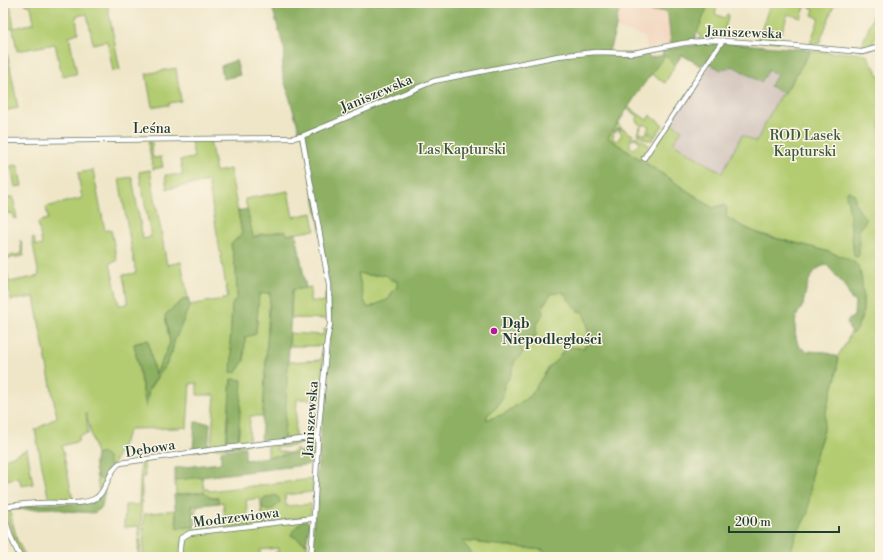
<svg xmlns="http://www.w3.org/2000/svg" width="883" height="560" viewBox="0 0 883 560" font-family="'Libre Bodoni',serif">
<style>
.built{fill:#f2d5bd}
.industrial{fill:#cfc1ba}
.green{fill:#b3cc71;stroke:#698452}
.forest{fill:#8eb063;stroke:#56764c;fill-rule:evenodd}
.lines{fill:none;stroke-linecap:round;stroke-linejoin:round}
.minor-casing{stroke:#687868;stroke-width:6}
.minor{stroke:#fff;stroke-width:4.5}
.poi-dot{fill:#b5179e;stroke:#fcf5e5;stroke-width:1.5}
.labels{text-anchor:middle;stroke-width:3;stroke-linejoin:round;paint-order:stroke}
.street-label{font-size:14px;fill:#1f3d34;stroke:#fcf5e5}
.park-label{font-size:14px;fill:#3d5a40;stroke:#fcf5e5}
.poi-label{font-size:14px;font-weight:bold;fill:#1f3d34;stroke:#fcf5e5;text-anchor:start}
</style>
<rect width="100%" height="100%" fill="#fcf5e5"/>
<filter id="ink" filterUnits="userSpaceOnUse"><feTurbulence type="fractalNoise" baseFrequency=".025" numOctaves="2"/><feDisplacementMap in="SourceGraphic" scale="8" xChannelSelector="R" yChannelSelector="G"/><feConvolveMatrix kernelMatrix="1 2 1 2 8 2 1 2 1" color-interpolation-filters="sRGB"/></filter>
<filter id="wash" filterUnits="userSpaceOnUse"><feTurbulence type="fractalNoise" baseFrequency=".012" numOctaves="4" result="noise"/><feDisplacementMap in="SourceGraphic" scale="16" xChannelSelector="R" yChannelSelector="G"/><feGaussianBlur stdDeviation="0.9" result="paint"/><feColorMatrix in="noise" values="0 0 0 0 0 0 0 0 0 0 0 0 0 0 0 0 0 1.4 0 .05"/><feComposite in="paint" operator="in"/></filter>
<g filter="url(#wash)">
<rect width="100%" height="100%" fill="#efe6c8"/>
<path class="built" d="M630,5l21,6h13l4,4 3,29 -24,5 -2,-11 -9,-4 -20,-6 1,-11 4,-8z"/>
<path class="industrial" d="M710,63l23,3 28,16 8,-12 8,5 -7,11 14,8 -1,2 -3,-1 -24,47 -6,-2 -37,68 -67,-45 24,-41 31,-45 3,-3v-1z"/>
<path class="green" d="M3,3h7l4,25 20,-5 -3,-17 -5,-1 -1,-2h82l13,67 -7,1 -6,-30 -14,3 -6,-30 -11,2 2,17 -9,3 8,38 -15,2 -7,-32 -38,7 -4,-23 -10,2z
M709,3h9l-3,11 10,4 2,-4 2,1 -7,22 -5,-2 -10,1 -1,1 1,3 -7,-2v-4l-4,-2z
M758,3h77l-16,41h-9l9,-26 -7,-3 2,-6 -8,-4 -5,13 -13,-4 -10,28 -20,-2 11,-33z
M871,3h9v25l-8,17 8,-2v3l-9,3 -11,1 15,-39z
M3,31l15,77 -15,3z
M811,51l23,2 1,-1 31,2 14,23v480h-91c3,-7 4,-15 7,-22 5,-11 14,-21 12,-33l5,-38 10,-31 4,-27 9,-29 2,-16 -1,-4 9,-14 5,-12 2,2c3,-5 7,-10 9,-16 3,-8 0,-44 -4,-51 -8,-12 -77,-26 -93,-31 -14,-4 -27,-11 -39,-18l1,-9 -6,-3 -8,3 -67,-45 -1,-4 25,-37 12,8 -9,13 49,30 20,-38 14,7 24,-47 3,1z
M665,55l10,10 -10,18 -14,-9z
M176,68l5,33 -12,2v2l-17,2 -6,-33z
M628,107l19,13 3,-5 13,10 -8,12 -1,-2 -5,-3 -1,1 7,5 -2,2c-7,1 -12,-2 -16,-7l3,-6 1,1 -2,4 6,3 4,-8 -5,-3 -2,3 -6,-6 2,-5 -11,-7 -9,15 4,4 -6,1 -3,5 1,1 -2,3 5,3 5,-7 -5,-4 -2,3 2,-3 6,-1 10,6 -4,6 2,2 -2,3 5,3 6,-7 -5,-4 -3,3 -1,-1 4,-4 14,9 -8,15 -33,-22z
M191,140h19l6,32 14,-3 12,65 -11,10 5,26 1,27 -5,8 -2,41 9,23 1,-5 4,-3 1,-24 11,-3 3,-40 11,-1 -7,123h-13l-1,28 -11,2 3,-66 -10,-1 -5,69h-12l-3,-2 4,-51h-18v-12l-7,1 -3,44 -6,-1v1l-51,1 -22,46 -9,16 -3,-17 4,6 3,-27 -7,2 -10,-42 2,21 -9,2v5l-17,5 11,54 -24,1 -14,-71 22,-13 -23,-120 -23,3 -8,-41v-20l3,17 16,-2 -2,-14 1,1 3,15 -19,3 4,23 30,-6 -7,-37 2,-1 2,8 6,-1 -4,-23 10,-3 -2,-12 36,-9 -4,-25 15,-3 12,61 6,-2 6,32 -7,2 9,42 9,-1 -5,-29 13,-2 -17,-94 13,-2 11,62 8,-2 -12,-65 11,-2 17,95 14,-3 7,36 -4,1 -19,16 5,28 -15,33 -7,-36 -14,4 12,62 3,-17 18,-26 5,-11 2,-10 16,-37 38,-7 -20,-117 -41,8 -2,-14h18l-3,-15 14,-2z
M148,142h4v4l-1,1 2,11 8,-1 2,10 -10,2z
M18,165l4,21 -7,1 -4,-21z
M288,191l5,26 19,-4 3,17 -28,5 -25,-1 -9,3 -8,-38z
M13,197l4,22 -4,-1 -1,-5 -9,1v-15z
M358,272l8,3h20l5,5 7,1 -1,7 -4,3 -4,8 -21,9 -4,-7z
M311,287l-1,14 15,1v-9h3l1,26 -38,-1 1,-28z
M563,292l15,19 5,1 4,11 2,15 -5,10 -18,-1 -8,12 -9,8 -18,28 -27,19 -18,6 2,-6 7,-5 8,-12 1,-11 7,-12 3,-12 9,-9 -5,-15 22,-17 2,-14 9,-14z
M324,329l4,1 -4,16h-35v-13l34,2z
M322,350h2l-3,50 -24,-1 -2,39 -11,2 3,-78 34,-2z
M306,441v1l-13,4 -17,2 1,3c4,0 8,2 12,2 3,0 5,-3 8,-4l1,3 14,-2 -1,-6h4v7l-47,6v-11z
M27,449l6,35 -12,2 -2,-9 -16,4v-21l12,-5z
M141,462h3v11h1v4h-4l1,13 -2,67h-2l1,-31 -15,1 1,-22h14z
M202,477l2,12h4l1,2 104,-12 -1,13 -27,3 1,11 25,-2 -1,13 -47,5 -3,-24 -14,2 3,24 -23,3 -3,-25 -4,1 -2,-5 -9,-1 -3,-5 -29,3 -1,-15z
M199,505c-6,6 -5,16 0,22l13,-1 1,2 94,-8 -16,15 15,9 1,-2v15h-32l-1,-4 4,-1v-4l-18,2 1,7h-118l1,-43 31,-4 2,18 17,-1 -2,-21z
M9,507l8,33 9,17h-4l-9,-20 -8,-27z
M461,541l82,9 5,7h-73z"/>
<path class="forest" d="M271,3h438l-15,37 -23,4 -3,-29 -4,-4h-13l-21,-6 -9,4 -4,8 -1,11 -8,26h30l10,-1 1,5 14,-3 -1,-5 46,-7h21l82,7 -27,44 -14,-8 7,-11 -8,-5 -8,12 -28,-16 -12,4 -16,-9 -4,5 -19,-11 -7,10 -10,-10 -24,33 -33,50 105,70 12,-3 2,3 -1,9c13,8 25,14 39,19 16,4 86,18 93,30 5,9 6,38 4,48 -1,6 -4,8 -4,14l-5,6 -4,-6 -2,-7 7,-5 1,-14 -4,-3 -6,-13 -18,-21c-19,3 -21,26 -24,40 -1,3 -3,5 -5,8 -5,10 -3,24 1,34l8,4 19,1 11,5 1,4 -2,16 -9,29 -4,27 -10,31 -5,49 -12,22 -7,22h-242l-4,-7 -81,-9 13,16h-163l3,-61 14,-156 1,-53 -25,-144 -3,-10h-2l-17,-57 -1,-10 3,-14zM358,273l8,2h20l5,5 6,1v7l-4,3 -4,8 -21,9 -4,-7zM563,292l15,19 5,1 4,11 2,15 -5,10 -18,-1 -8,12 -9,8 -18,28 -27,19 -18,6 2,-6 7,-5 8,-12 1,-11 7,-12 3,-12 9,-9 -5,-15 18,-2v-11l7,-11 -1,-7 9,-13z
M236,60l4,15 -17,4 -2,-13z
M849,191l5,3 3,13 8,11v4l-6,9v25l-2,1 -3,-1 -6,-54 -2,-5 1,-5z
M247,209l6,28 22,-5 11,-1 1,4 9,-2 10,55 -14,2 -8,150 -23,3 9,-150 -11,1 -3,40 -11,3 -1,24 -8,11 -5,1 1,-20 -2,-7 2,-41 5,-8 -1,-27 -5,-26 11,-10 -4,-23z
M188,298l2,7 -16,37 -2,10 -5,11 -18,26 -3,18 -12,-63 14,-4 7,36 15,-33 -5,-28 19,-16z
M231,379l11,1 -4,66 -12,2z
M195,422l15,1 -2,27 -15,1z
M245,447v13l70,-9 -1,13 -139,16v-12l46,-5v-12z
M103,453l5,5 2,8 -10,14c-6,-8 -6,-15 -4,-25z
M105,490l-3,16 -2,3 -6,4 -28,-2 -12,-3 -44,2 -1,-3 34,-3 46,-1 5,-1z
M205,492l4,5 9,1 1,5 -27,3 2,21 -17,1 -3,-33z
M275,495l4,3 1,5 -6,5 -5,3 -7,-3 1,-9z
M307,520l3,3 -4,21 -15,-9c3,-8 8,-12 16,-15z"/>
</g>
<g filter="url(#ink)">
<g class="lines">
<defs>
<path id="minor" d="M302,136l27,149 1,39 -3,16 -9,97 -4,81 -3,39
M3,141l290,-3 9,-2 132,-55 124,-25 38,-4 37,1 51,-10 28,-3 72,5 78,7 18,-5
M644,158l79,-118
M3,507c13,-2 27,-4 40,-4 15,-1 40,3 53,-5 12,-8 12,-28 24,-35l90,-13 108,-13
M3,510l7,25 10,22
M179,557l2,-19 9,-5 124,-15"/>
</defs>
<use href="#minor" class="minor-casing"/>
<use href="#minor" class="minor"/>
</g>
</g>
<circle class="poi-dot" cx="494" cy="331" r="4"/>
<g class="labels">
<g class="street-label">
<text transform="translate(744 32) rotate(2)" y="5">Janiszewska</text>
<text transform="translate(376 93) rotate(-23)" y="5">Janiszewska</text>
<text x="152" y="133">Leśna</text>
<text transform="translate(310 419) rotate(-86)" y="5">Janiszewska</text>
<text transform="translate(150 448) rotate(-9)" y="5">Dębowa</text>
<text transform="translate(236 517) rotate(-7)" y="5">Modrzewiowa</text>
</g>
<g class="park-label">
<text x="805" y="140">ROD Lasek<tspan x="805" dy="16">Kapturski</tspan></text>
<text x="462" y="154">Las Kapturski</text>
</g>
<g class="poi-label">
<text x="502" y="328">Dąb<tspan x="502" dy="16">Niepodległości</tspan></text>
</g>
</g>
<rect width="883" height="560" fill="none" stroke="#fcf5e5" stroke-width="16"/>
<path d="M729 526v6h110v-6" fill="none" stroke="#1f3d34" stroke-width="2"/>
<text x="735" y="526" font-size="12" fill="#1f3d34" stroke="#fcf5e5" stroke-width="3" paint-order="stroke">200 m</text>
</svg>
